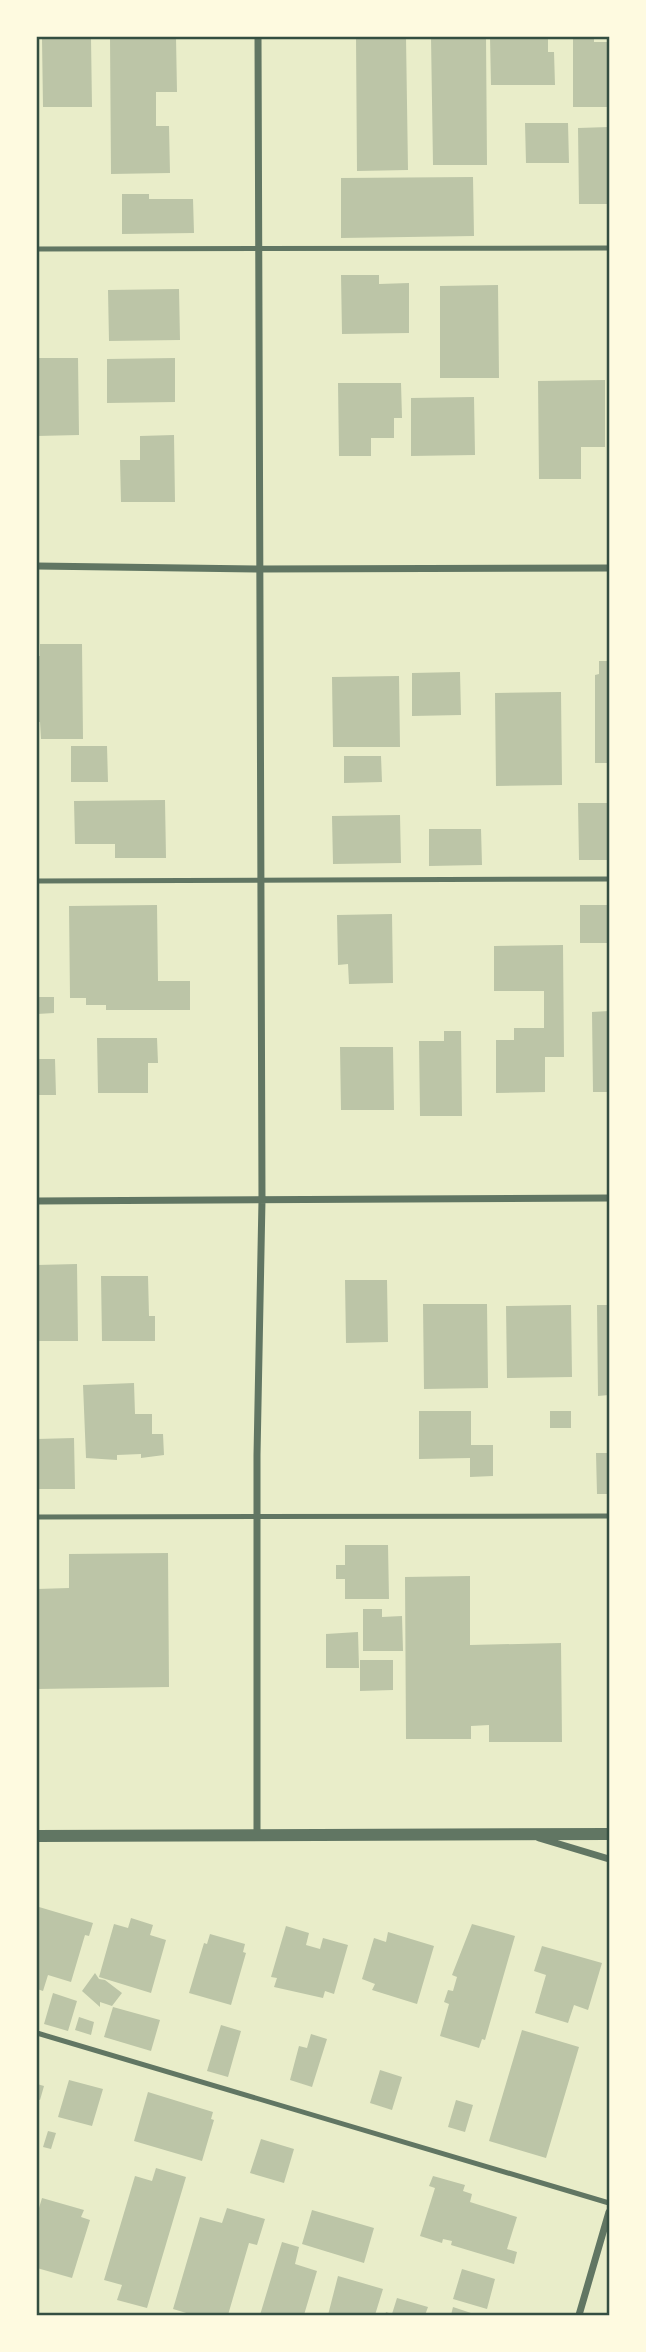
<svg xmlns="http://www.w3.org/2000/svg" width="646" height="2352" viewBox="0 0 646 2352" font-family="'Varela Round',sans-serif">
<style>
.building{fill:#bcc5a7}
.lines{fill:none;stroke-linecap:round;stroke-linejoin:round}
.service{stroke:#617663;stroke-width:5}
.minor{stroke:#617663;stroke-width:7}
.tertiary{stroke:#617663;stroke-width:12}
.neatline{fill:none;stroke:#344e41;stroke-width:2.5}
</style>
<rect width="100%" height="100%" fill="#e9edc9"/>
<path class="building" d="M110,37h66l1,55h-21v34h13l1,47 -59,1z
M356,37h50l2,133 -51,1z
M431,37h55l1,128h-54z
M490,37h58v15h6l1,33h-64z
M573,37h21v5h15v65h-36z
M91,38l1,69h-49l-1,-68z
M525,123h43l1,40h-43z
M609,127v77h-30l-1,-76z
M473,177l1,59 -133,2v-60z
M122,194h27v5h44l1,34 -72,1z
M341,275h38v9l30,-1v50l-67,1z
M498,285l1,93h-59v-92z
M179,289l1,51 -71,1 -1,-51z
M37,358h41l1,77 -42,1z
M175,358v44l-68,1v-44z
M605,380v67h-24v32h-42l-1,-98z
M338,383h63l1,35h-8v20h-23v18h-32z
M474,397l1,58 -64,1v-58z
M174,435l1,67h-54l-1,-42h20v-24z
M40,644h42l1,95h-42l-1,-17h-3v-66h3z
M599,661h10v102h-14v-88l4,-1z
M460,672l1,43 -49,1v-43z
M399,676l1,71h-67l-1,-70z
M561,692l1,93 -66,1 -1,-93z
M71,746h36l1,36h-37z
M344,756h37l1,26 -38,1z
M165,800l1,58h-51v-14h-40l-1,-43z
M578,803h31v57h-30z
M400,815l1,48 -68,1 -1,-48z
M429,829h52l1,36 -53,1z
M157,905l1,76h32v29h-84v-5h-20v-7h-16l-1,-92z
M580,905h29v38h-29z
M392,914l1,69 -44,1 -1,-20 -10,1 -1,-50z
M563,945l1,112h-19v35l-49,1v-53h18v-12h30v-37h-50v-45z
M37,997h17v16l-17,1z
M609,1011v81h-16l-1,-80z
M444,1031h17l1,85h-42l-1,-75h25z
M97,1038h60l1,25h-10v30h-50z
M340,1047h53l1,63h-53z
M37,1059h18l1,36h-19z
M77,1264l1,77h-41v-76z
M101,1276h47l1,40h6v25h-53z
M345,1280h42l1,62 -42,1z
M423,1304h64l1,84 -64,1z
M571,1305l1,72 -65,1 -1,-72z
M597,1305h12v90l-11,1z
M134,1383l1,31h17v20h11l1,21 -23,3v-4l-24,1v5l-31,-2 -3,-73z
M419,1411h52v34h22v31l-23,1v-19l-51,1z
M550,1411h21v17h-21z
M74,1438l1,51h-37l-1,-50z
M596,1453h13v41h-12z
M345,1545h43l1,54h-44v-20h-9v-14h9z
M168,1553l1,134 -132,2v-100l32,-1v-34z
M470,1576v69l91,-2 1,99h-73v-17l-18,1v13h-65l-1,-162z
M363,1609h19v8l20,-1 1,35h-40z
M358,1632l1,36h-33v-34z
M360,1660h33v30l-33,1z
M39,1907l54,16 -4,13 -4,-1 -14,47 -23,-7 -5,16 -6,-2z
M131,1918l22,7 -3,10 16,5 -15,53 -52,-16 15,-53 14,4z
M472,1924l43,12 -30,104 -3,-1 -3,9 -39,-12 9,-32 -5,-2 4,-12 5,1 4,-14 -5,-2z
M286,1926l23,7 -3,12 14,4 3,-11 25,7 -14,49 -9,-3 -2,7 -49,-11 3,-9 -6,-1z
M388,1932l46,14 -17,58 -45,-14 3,-6 -13,-5 12,-41 12,4z
M210,1934l35,10 -2,8 3,1 -15,52 -42,-12 15,-50 3,1z
M542,1946l60,17 -14,47 -14,-5 -6,18 -33,-10 11,-38 -12,-4z
M95,1973l4,6 6,1 17,13 -10,13 -12,-4v5l-18,-16z
M53,1993l24,8 -9,30 -24,-7z
M113,2007l47,13 -9,31 -47,-14z
M79,2017l15,5 -3,13 -16,-5z
M221,2025l20,6 -13,46 -21,-6z
M522,2030l57,17 -33,111 -57,-17z
M311,2034l16,5 -15,48 -22,-7 9,-34 8,2z
M380,2070l22,7 -10,33 -22,-7z
M69,2080l34,9 -11,37 -34,-9z
M37,2084l7,2 -4,14 -3,-1z
M148,2092l65,20 -2,7 3,1 -12,41 -68,-20z
M456,2100l17,5 -8,27 -17,-5z
M48,2131l8,2 -5,16 -8,-2z
M261,2139l33,10 -10,34 -34,-10z
M156,2168l30,9 -39,131 -30,-8 5,-15 -18,-5 31,-104 17,5z
M433,2176l32,9 -2,6 9,3 -2,8 47,15 -10,32 10,3 -3,12 -63,-19 1,-4 -9,-2 -1,4 -22,-7 15,-48 -6,-2z
M42,2198l42,12 -3,7 9,3 -18,58 -35,-10v-60h2z
M227,2208l38,11 -8,26 -8,-2 -21,72h-35l-20,-6 27,-92 22,6z
M312,2210l62,18 -10,35 -62,-19z
M282,2242l17,5 -4,17 22,7 -13,44h-44z
M462,2269l33,10 -8,30 -34,-10z
M338,2276l45,13 -8,26h-47z
M397,2298l31,9 -3,8h-40l1,-3 6,2z
M453,2307l24,8h-26z"/>
<g class="lines">
<path class="service" d="M37,249l572,-1
M37,881l572,-2
M37,1517l572,-1
M37,2033l572,170"/>
<path class="minor" d="M37,566l223,3 349,-1
M37,1201l572,-3
M257,1834v-379l5,-255 -4,-1163
M539,1838l70,21
M579,2315l30,-103"/>
<path class="tertiary" d="M37,1836l572,-2"/>
</g>
<rect width="646" height="2352" fill="none" stroke="#fefae0" stroke-width="77"/>
<rect x="38" y="38" width="570" height="2276" class="neatline"/>
</svg>
